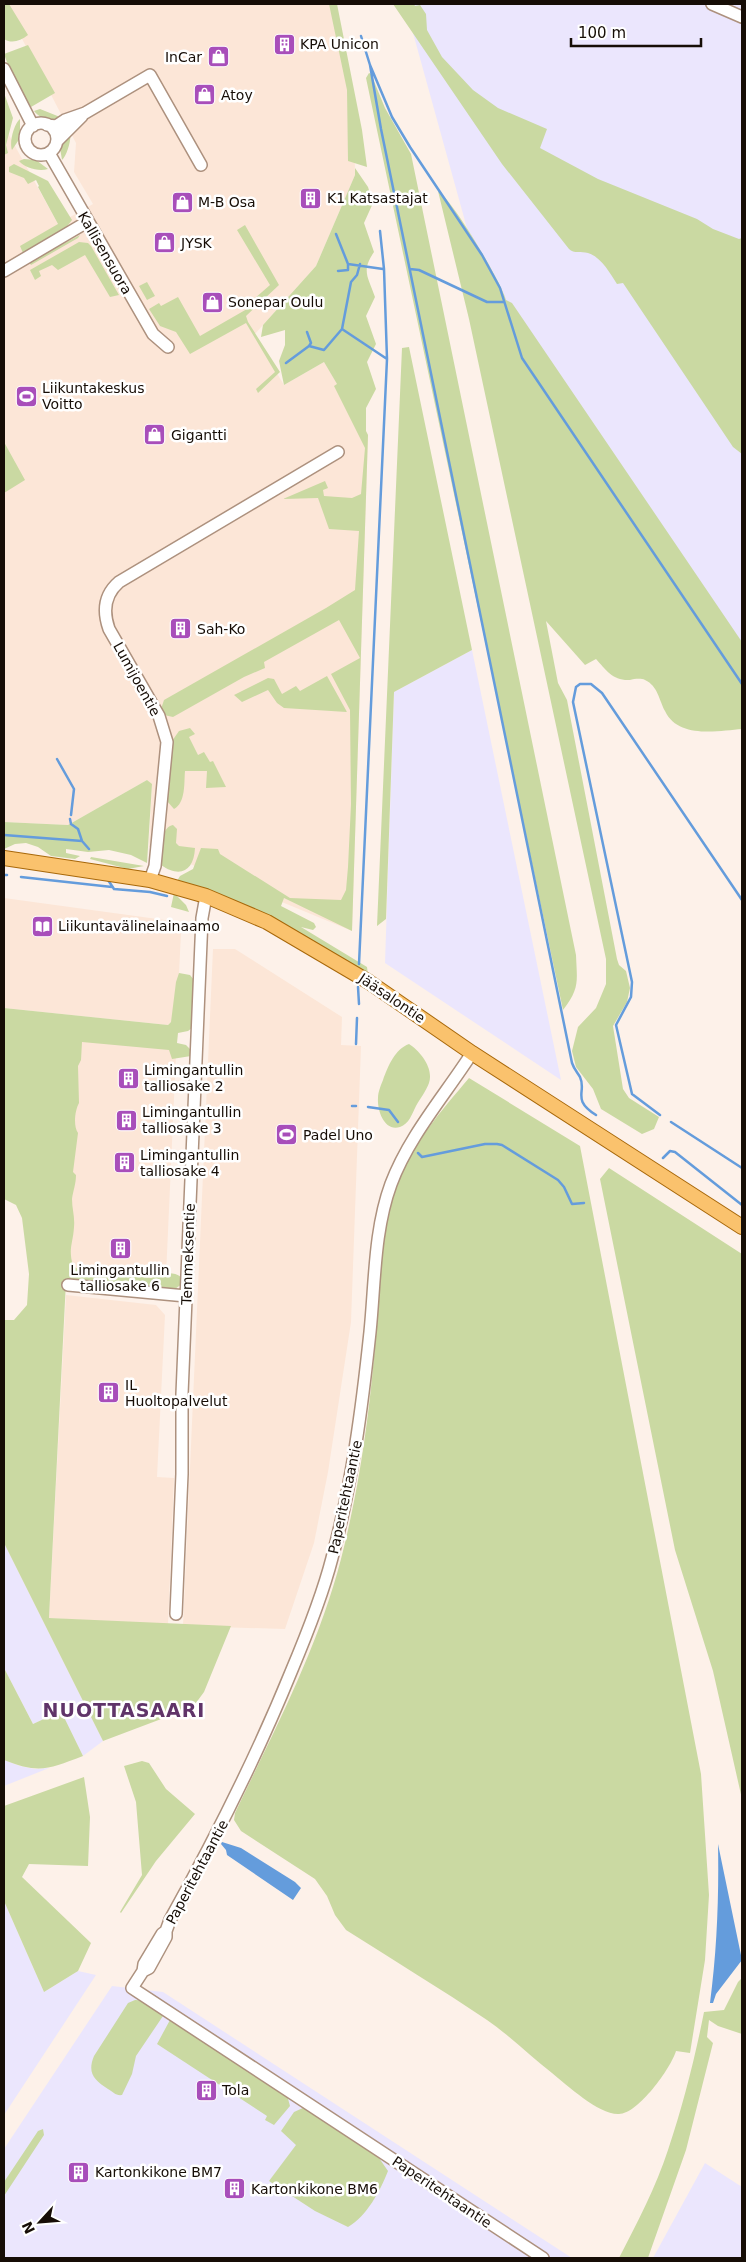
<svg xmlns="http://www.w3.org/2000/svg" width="746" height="2262" viewBox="0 0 746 2262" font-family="'DejaVu Sans',sans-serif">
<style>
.built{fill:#fce6d7}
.industrial{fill:#ebe6fd}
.green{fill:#cad9a2}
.water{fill:#649cdc}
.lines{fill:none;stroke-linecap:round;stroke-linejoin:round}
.stream{stroke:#649cdc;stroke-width:2.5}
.minor-casing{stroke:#ad917e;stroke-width:14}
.major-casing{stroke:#a8680a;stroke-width:16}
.minor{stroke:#fff;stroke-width:11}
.major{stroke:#fac26d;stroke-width:14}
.labels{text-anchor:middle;stroke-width:5;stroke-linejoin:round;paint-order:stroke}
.poi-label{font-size:14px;fill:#160d06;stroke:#fff;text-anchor:start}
.street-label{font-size:14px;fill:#160d06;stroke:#fff}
.district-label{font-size:19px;font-weight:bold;letter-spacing:1px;fill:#603469;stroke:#fff}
</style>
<rect width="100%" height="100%" fill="#fdf1e9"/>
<path class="built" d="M4,4h326l24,89 1,82 -39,91 -62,69 30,50 40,-23 44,73 -16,496 -203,-84 3,-62 -5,-5 -79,45 -64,-3v-696l54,98 35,-20 -19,-32 2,-29z
M4,898l168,23 9,11 -4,84 -9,9 -164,-17z
M213,949h22l107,68 -1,28 20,1 -10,276 -23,150 -14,71 -29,86 -102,-3z
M77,1035l90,9 9,10 -10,222 -10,8 -90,-9z
M66,1295l90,10 9,10 -8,162 17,1 -6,147 -119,-7z"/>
<path class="industrial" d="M405,4h337v667l-269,-421z
M472,650l89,430 -176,-117 9,-271z
M4,1543l99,198 -20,15 -22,-44 -28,12 -29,-56z
M4,1760l16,6 15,3 14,-1 -45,18z
M4,1901l40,91 34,-21 18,4 -92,140z
M112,1986l51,6 409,266h-568v-109z
M705,2163l37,24v71h-89z"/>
<path class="green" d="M4,4h5l19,31c-8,6 -16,9 -24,4z
M329,4h8l25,126 5,37 -19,-6 -1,-71z
M393,4h21l1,2 5,-1 6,9 1,16 15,27 31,33 25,18 49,21 -7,19 58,31 99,40 16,10 26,10 3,-1v216l-9,-7 -110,-164 -6,1c-7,-11 -16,-27 -29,-31 -7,-2 -14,1 -19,-4l-67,-85z
M28,45l27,48 -24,14 -19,-31 -8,-22z
M369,73l2,1 14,34 26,46 165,801c1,26 4,33 -13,55l-197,-932z
M4,93l9,25 -7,27 2,8 -4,2z
M40,109l20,8c-9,7 -19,2 -26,-6z
M20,119v19l-8,12c-3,-8 2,-26 8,-31z
M70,132c2,6 -3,24 -8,28l-2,-12z
M24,159l12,1 12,9c-9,3 -23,-1 -29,-8z
M14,164l34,17 24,39 -7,9 -42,24 -3,-7 38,-22 -20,-37 1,-1 -3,-6 -8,4 -4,-6 -15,-6v-5z
M355,168l13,19 5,16 -9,20 10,29c-13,19 -6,25 1,45l-9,19 10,28 -9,18 9,27 -10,19v23l2,4 -16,496 -68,-33 -3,8 33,17 2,4 -3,3 -12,-3 66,40 1,8 -49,-31 -46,-26 -96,-37 3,-5 13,-7 8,-21 17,1 2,5 70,44 51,2 5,-10 2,-23 3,-63 -1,-94 -19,-36 29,-16 -21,-38 -75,42 1,6 -21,9 -71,40 -9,-2 -3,-6 3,-9 162,-92 29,-18 4,-59 -30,-2 -11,-31 -35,1 42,-18 3,7 -5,2 1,6 28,2 9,-4 4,-46 -31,-62 3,-2 -13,-22 -40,23 -5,-24 6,-16v-15l-24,7 2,-12 53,-59 39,-91z
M438,191c14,8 64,92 68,109l6,3 230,339v87c-24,2 -64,10 -77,-18 -6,-11 -7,-25 -20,-31 -4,-2 -11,-1 -15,0 -17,1 -24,-10 -34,-21l-11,6 -39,-44 12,62 9,17 50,259 2,6 7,6 4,17 -3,14 -14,24 10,63 6,9 30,19 -5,12 -12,5 -41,-25 -8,-20 -17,-22 -4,-16 6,-24 18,-19 10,-24v-25l-137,-640z
M245,225l34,60 -33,31 2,6 32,50 -22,21 -2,-4 19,-17 -29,-49 -56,31 -14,-22 -16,-6 -11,-17 10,-6 2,3 17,-9 22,39 47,-27 -1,-3 24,-21 -33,-55z
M80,235l-2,3 -47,27 -2,-3z
M79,242l9,1 3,3 28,49 -9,2 -25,-42 -27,15 -6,-5 -13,6 2,5 -6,4 -5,-10z
M147,282l8,14 -8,4 -8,-14z
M409,347l63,303 -78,42 -8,227 -9,7 25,-578z
M4,442l21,38 -21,13z
M327,676l20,36 -63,-4 -7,-5 -9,-13 -26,12 -8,-7 34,-17 6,1 8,15 14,-8 4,5z
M190,728l5,6 -6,3 9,18 6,-3 6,10 3,-1 13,26 -20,1 1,-17h-22c-1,11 1,32 -11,38l-7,-8 5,-60 7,-10z
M147,780l5,4 -5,79 -16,-8 -22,-5 -21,2 -22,-3v4l14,3 -5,3 -24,-3 -13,-9 -12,-4 -11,1 -11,5v-27l64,3z
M173,825l4,4 -1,14 3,3 16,2c-1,22 -14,31 -34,17 -1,-12 -1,-38 12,-40z
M91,857l53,9 -16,3 -38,-10z
M174,893l12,12 3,7 -18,-5z
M179,973l11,2 4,5 -2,48 -4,3 -10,2 -1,10 9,2 6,6 -1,5 -19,3 -3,-9 -87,-8 -1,18 -3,6 1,37c-4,7 -6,23 -1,30l-5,39 3,3c0,9 -3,16 -4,24 0,10 3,18 2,28 -1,17 -6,21 -1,39l5,3 73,9c9,-4 21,-8 30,-1l1,7 -10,7 -106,-10 -17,337 182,8 -27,66 -11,15 -90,34 -99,-198v-223h10l13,-15 2,-31 -7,-56 -6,-13 -12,-6v-191l164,17 3,-3 5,-40z
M409,1044c11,7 25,24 20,39 -3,8 -9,16 -13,23 -4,8 -7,18 -16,21 -16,5 -23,-17 -22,-29 0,-6 3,-13 5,-18 5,-14 12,-31 26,-36z
M469,1078l111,68 121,628 8,121 -4,65 -15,93 -14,-2c-5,17 -38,63 -57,63 -20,1 -52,-29 -67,-41 -22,-17 -42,-37 -65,-53 -46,-31 -94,-60 -141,-90l-11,-15 -8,-19 -12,-17 -74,-48 -7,-11 1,-7c39,-82 83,-165 106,-254 17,-66 27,-134 33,-202 5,-57 4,-118 23,-172 14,-40 45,-75 72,-107z
M609,1168l133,86v545l-29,-128 -38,-121 -75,-371z
M4,1668l29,56 28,-13 22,45c-34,13 -44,18 -79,4z
M142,1761l7,2 17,26 29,25 -39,47 -35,52 -1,-1 22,-37 -6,-73 -12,-36z
M84,1777l6,40 -2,49 -59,-2 -7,13 69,66 -13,28 -34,21 -40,-91v-95z
M742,1978v56l-24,-8 -9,-6 -2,17 6,6 -27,107 -37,105 -1,3h-29c18,-35 37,-71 49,-108 15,-45 27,-92 36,-138l20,-2 14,-28z
M135,2000c10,0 23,7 28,16l-27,40 -4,18 -10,21c-6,1 -9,-3 -14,-6 -14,-9 -21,-16 -14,-33l34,-53z
M170,2020l117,75 3,11 -16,19 -9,-5 2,-4 -110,-72z
M305,2107l74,51 9,13c-8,20 -21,45 -40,56l-33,-16 -46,-30 27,-36 -15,-14 13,-19z
M43,2129l1,6 -40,61v-14l34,-51z"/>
<path class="water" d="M222,1842l19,6 54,34 6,6 -8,12 -66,-45 -1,-5 -5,-6z
M718,1844l24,116 -26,34 -3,9h-3c7,-53 9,-106 8,-159z"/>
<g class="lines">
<path class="stream" d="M361,36l9,29 22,52 18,30 72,108 18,33 22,70 220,326
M370,65l11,64 191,934c2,6 5,9 8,14 7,15 -9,22 16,38
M336,234l12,30v6l-10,1
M348,264l35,5
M410,269l9,1 68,32h16
M342,329l45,30
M309,346l15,4 18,-21 9,-47 6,-7 3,-11
M286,363l23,-17 2,-3 -4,-11
M57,759l17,30 -3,26
M70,819l1,5 7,5 4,12 7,8
M4,835l78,6
M4,875h3
M21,877l91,10
M108,880l6,9 36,3 17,4
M359,964l28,-605 -3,-90 -4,-38
M358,987l1,17
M356,1044l1,-26
M352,1106h4
M368,1107l21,3 9,12
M660,1115l-28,-21 -16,-69 15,-28 1,-15 -59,-280 3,-15 4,-3h11l11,9 140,207
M671,1122l71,46
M418,1153l4,4 63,-13h12l5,1 56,35 6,7 8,17 12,-1
M663,1158l7,-7 5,1 67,53"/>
<defs>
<path id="minor" d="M712,4l30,13
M4,69l29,57
M25 139a16 16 0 1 1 32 0a16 16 0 1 1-32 0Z
M47,125l9,1 9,-6 20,-7 65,-38 51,90
M57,141l25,-25
M49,153l104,181 15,13
M4,271l83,-49
M150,880l5,-14 12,-124 -8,-26 -50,-87c-6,-17 -5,-34 10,-47l219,-130
M68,1285l118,11
M176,1614l6,-140v-80l20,-476 4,-22
M166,1931l4,-11c45,-81 86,-162 121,-248 16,-38 31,-75 41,-114 20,-74 30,-150 38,-226 5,-49 4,-102 21,-148 18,-48 54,-89 81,-131
M166,1931v6l-17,31 -6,3 1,-7 18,-30z
M143,1971l-11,17 411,270"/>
<path id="major" d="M4,858l146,22 56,16 61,26 102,60 103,71 270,174"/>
</defs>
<use href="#minor" class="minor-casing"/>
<use href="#major" class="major-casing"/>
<use href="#minor" class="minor"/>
<use href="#major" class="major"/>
</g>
<defs>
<symbol id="building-square" viewBox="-11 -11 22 22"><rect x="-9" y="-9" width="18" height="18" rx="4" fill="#a84eba" stroke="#fff"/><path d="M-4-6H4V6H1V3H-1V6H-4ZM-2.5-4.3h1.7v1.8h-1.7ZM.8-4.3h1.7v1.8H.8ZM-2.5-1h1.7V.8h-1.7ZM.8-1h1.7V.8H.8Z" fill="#fff"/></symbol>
<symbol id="shop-square" viewBox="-11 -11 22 22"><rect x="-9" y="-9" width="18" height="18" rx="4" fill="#a84eba" stroke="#fff"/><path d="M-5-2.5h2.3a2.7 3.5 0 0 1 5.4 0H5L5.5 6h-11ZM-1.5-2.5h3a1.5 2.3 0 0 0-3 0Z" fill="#fff"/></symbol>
<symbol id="stadium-square" viewBox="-11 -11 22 22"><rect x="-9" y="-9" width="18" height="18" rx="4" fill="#a84eba" stroke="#fff"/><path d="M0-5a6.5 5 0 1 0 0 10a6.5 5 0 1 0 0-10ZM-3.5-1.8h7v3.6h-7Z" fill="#fff"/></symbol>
<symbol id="library-square" viewBox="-11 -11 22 22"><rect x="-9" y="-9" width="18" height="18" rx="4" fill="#a84eba" stroke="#fff"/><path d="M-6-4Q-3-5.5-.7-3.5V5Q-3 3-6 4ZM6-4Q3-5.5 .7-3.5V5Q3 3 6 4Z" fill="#fff"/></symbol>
</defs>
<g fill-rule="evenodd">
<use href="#building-square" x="272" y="32" width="25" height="25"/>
<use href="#shop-square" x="206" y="44" width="25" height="25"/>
<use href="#shop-square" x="192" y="82" width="25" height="25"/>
<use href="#building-square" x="298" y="186" width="25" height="25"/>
<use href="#shop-square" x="170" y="190" width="25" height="25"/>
<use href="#shop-square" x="152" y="230" width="25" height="25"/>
<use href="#shop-square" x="200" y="290" width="25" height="25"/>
<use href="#stadium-square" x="14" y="384" width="25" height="25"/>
<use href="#shop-square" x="142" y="422" width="25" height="25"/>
<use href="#building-square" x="168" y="616" width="25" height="25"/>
<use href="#library-square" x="30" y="914" width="25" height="25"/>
<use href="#building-square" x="116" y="1066" width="25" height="25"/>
<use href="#building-square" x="114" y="1108" width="25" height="25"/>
<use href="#stadium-square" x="274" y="1122" width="25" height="25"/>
<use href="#building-square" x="112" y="1150" width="25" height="25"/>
<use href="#building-square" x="108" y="1236" width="25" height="25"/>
<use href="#building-square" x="96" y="1380" width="25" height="25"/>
<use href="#building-square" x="194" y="2078" width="25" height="25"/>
<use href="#building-square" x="66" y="2160" width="25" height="25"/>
<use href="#building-square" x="222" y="2176" width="25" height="25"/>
</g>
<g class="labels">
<g class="poi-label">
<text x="300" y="49">KPA Unicon</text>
<text x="202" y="62" text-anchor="end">InCar</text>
<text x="221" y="100">Atoy</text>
<text x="327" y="203">K1 Katsastajat</text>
<text x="198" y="207">M-B Osa</text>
<text x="181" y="248">JYSK</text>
<text x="228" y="307">Sonepar Oulu</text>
<text x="42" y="393">Liikuntakeskus<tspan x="42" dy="16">Voitto</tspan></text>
<text x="171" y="440">Gigantti</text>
<text x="197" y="634">Sah-Ko</text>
<text x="58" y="931">Liikuntavälinelainaamo</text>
<text x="144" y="1075">Limingantullin<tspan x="144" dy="16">talliosake 2</tspan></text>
<text x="142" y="1117">Limingantullin<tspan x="142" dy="16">talliosake 3</tspan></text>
<text x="303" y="1140">Padel Uno</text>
<text x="140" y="1160">Limingantullin<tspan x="140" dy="16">talliosake 4</tspan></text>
<text x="120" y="1275" text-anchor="middle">Limingantullin<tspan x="120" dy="16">talliosake 6</tspan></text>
<text x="125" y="1390">IL<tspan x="125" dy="16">Huoltopalvelut</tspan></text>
<text x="222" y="2095">Tola</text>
<text x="95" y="2177">Kartonkikone BM7</text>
<text x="251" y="2194">Kartonkikone BM6</text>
</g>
<g class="street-label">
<text transform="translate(105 253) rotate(60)" y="5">Kallisensuora</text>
<text transform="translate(137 679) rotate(61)" y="5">Lumijoentie</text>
<text transform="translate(392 998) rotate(34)" y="5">Jääsalontie</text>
<text transform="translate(188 1254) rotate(-88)" y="5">Temmeksentie</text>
<text transform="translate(345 1497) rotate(-78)" y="5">Paperitehtaantie</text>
<text transform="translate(197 1872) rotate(-62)" y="5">Paperitehtaantie</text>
<text transform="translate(442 2192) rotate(34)" y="5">Paperitehtaantie</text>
</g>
<g class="district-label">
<text x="124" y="1717">NUOTTASAARI</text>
</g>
</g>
<rect width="746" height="2262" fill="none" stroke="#160d06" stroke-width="10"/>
<g transform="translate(40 2222) rotate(244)" stroke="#ffffff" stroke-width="4" paint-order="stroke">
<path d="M0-4L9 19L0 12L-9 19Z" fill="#160d06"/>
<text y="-8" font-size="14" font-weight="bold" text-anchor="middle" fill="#160d06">N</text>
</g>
<path d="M571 38v8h130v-8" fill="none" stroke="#160d06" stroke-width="2.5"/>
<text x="578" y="38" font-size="15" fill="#160d06" stroke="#ffffff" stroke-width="4" paint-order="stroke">100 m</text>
</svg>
